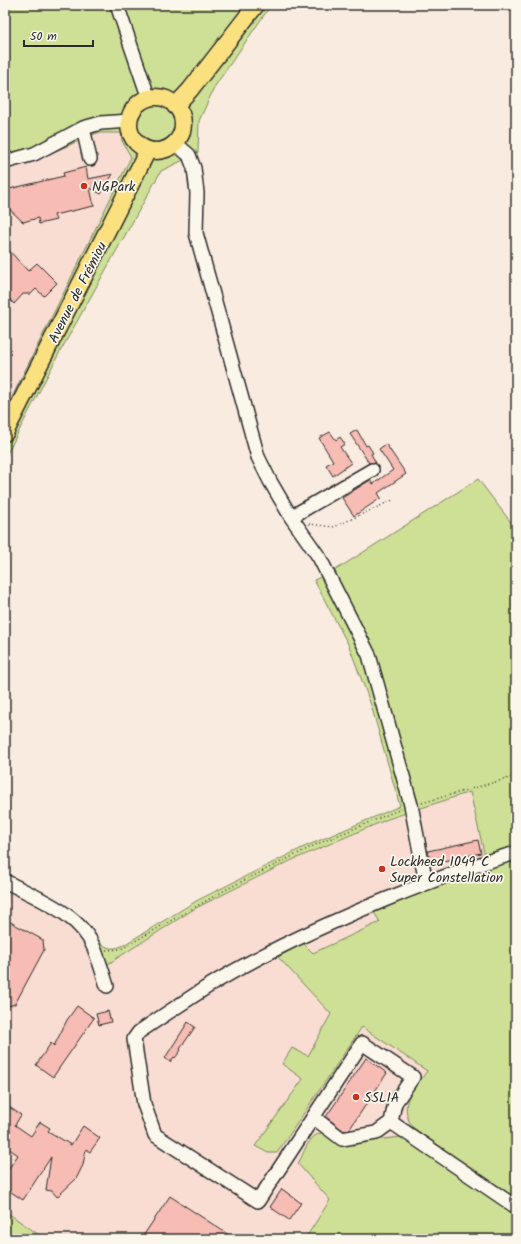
<svg xmlns="http://www.w3.org/2000/svg" width="521" height="1244" viewBox="0 0 521 1244" font-family="Kalam,sans-serif">
<style>
.built{fill:#f9ddd3}
.green{fill:#cee095;stroke:#7c8660}
.building{fill:#f7bcb3;stroke:#2b2b2b}
.lines{fill:none;stroke-linecap:round;stroke-linejoin:round}
.minor-casing{stroke:#2b2b2b;stroke-width:16}
.major-casing{stroke:#2b2b2b;stroke-width:19}
.path{stroke:#2b2b2b;stroke-width:1.5;stroke-dasharray:1 3;stroke-linecap:butt}
.minor{stroke:#fbf7ec;stroke-width:13}
.major{stroke:#fbe080;stroke-width:16}
.poi-dot{fill:#c8321e;stroke:#fbf7ec;stroke-width:1.5}
.labels{text-anchor:middle;stroke-width:3.5;stroke-linejoin:round;paint-order:stroke}
.poi-label{font-size:14px;fill:#2b2b2b;stroke:#fbf7ec;text-anchor:start}
.street-label{font-size:14px;fill:#2b2b2b;stroke:#fbf7ec}
</style>
<rect width="100%" height="100%" fill="#faebe1"/>
<filter id="ink" filterUnits="userSpaceOnUse"><feTurbulence type="fractalNoise" baseFrequency=".025" numOctaves="2"/><feDisplacementMap in="SourceGraphic" scale="8" xChannelSelector="R" yChannelSelector="G"/><feConvolveMatrix kernelMatrix="1 2 1 2 8 2 1 2 1" color-interpolation-filters="sRGB"/></filter>
<g filter="url(#ink)">
<path class="built" d="M97,133h25v8l9,16 -126,254v-242l30,-9z
M488,786l28,453h-511v-364l65,36 38,53 86,-55 96,-48 98,-42z"/>
<path class="green" d="M5,5h266l-56,81 -16,35 -1,32 -37,18 -105,188 -51,99v-47l126,-254 -9,-16 -1,-8h-24l-62,27 -30,9z
M478,479l38,50v318l-31,10 -15,-65 -82,27 -98,42 -96,48 -86,55 -5,-6 -7,-19c9,8 14,12 26,7l76,-46 106,-53 96,-41 -29,-101 -22,-59 -35,-66 20,-9z
M516,858v342l-104,-73c-14,-26 0,-35 15,-56l-65,-44 -85,126h-9l-13,-7 48,-67 -21,-15 10,-16 16,8 23,-42 -53,-57 25,-14 10,10 67,-31 -8,-13 56,-23z
M321,1133l6,1 14,10 60,-7 115,75v27h-211l25,-39 -32,-36c6,-11 10,-28 23,-31z
M5,1211l40,28h-40z"/>
<path class="building" d="M86,167l2,12 25,-5 -12,20 -11,-6 4,18 -40,9 2,5 -17,4 -1,-6 -15,4 -18,-17v-15l59,-14 -1,-3z
M5,246l23,25 9,-8 20,20 -13,13 -8,-7 -5,5h-8l-9,10 -9,-10z
M357,430l9,16 2,-1 5,8 -2,1 5,9h-7l-19,-29z
M330,432l6,8 4,-3 5,7 -5,3 11,16 -18,13 -7,-11 7,-4 -14,-23z
M386,444l20,30 -28,19 3,5 -27,18 -12,-18 28,-18 3,4 20,-14 -14,-21z
M478,840l3,13 -51,11 -2,-13z
M5,919l38,21 1,10 -29,54 -10,3z
M77,1006l17,12 -41,59 -17,-12 15,-22 3,3 13,-26z
M108,1011l3,11 -12,3 -3,-11z
M188,1022l7,5 -15,22 1,1 -6,8 -1,-1 -4,5 -5,-4z
M366,1058l21,15 -38,57 -5,1 -18,-14z
M9,1107l12,8 -6,10 16,11 9,-14 10,6 -2,3 23,14 12,-19 17,12 -10,14 -4,-3 -3,16 -7,14 -19,18 -5,-6 -6,-1 5,-33 -28,43 -18,-12v-14l13,-19 -13,-9v-34z
M282,1189l19,14 -12,17 -19,-13z
M170,1196l65,43h-94z"/>
<g class="lines">
<defs>
<path id="minor" d="M117,5l32,94
M83,128l7,31
M175,143l14,12 5,13 3,25 -1,40 62,224 12,24 21,36 28,40 50,98 42,150 15,78
M5,162l29,-8 49,-26 18,-5 29,-2
M291,517l81,-47
M5,881c31,17 75,32 89,67 5,12 9,25 13,38
M313,1117l29,22 34,-6 15,-11 4,-19 18,-26 -51,-34 -104,158 -103,-66 -11,-31 -10,-65 5,-7c22,-15 45,-30 68,-45 57,-35 119,-63 180,-88 42,-17 85,-34 129,-46
M391,1122l125,85"/>
<path id="major" d="M129 124a27 27 0 1 1 54 0a27 27 0 1 1-54 0Z
M175,106l15,-16 66,-85
M5,433l143,-283"/>
</defs>
<use href="#minor" class="minor-casing"/>
<use href="#major" class="major-casing"/>
<path class="path" d="M309,524l25,3 59,-27
M422,803l94,-27
M106,950l15,-1 106,-60 88,-44 86,-36"/>
<use href="#minor" class="minor"/>
<use href="#major" class="major"/>
</g>
</g>
<g class="poi-dot">
<circle cx="84" cy="186" r="4"/>
<circle cx="382" cy="869" r="4"/>
<circle cx="356" cy="1097" r="4"/>
</g>
<g class="labels">
<g class="poi-label">
<text x="92" y="191">NGPark</text>
<text x="390" y="866">Lockheed 1049 C<tspan x="390" dy="16">Super Constellation</tspan></text>
<text x="364" y="1102">SSLIA</text>
</g>
<g class="street-label">
<text transform="translate(77 292) rotate(-63)" y="5">Avenue de Frémiou</text>
</g>
</g>
<rect width="521" height="1244" fill="none" stroke="#fbf7ec" stroke-width="20"/>
<rect x="10" y="10" width="501" height="1224" fill="none" stroke="#2b2b2b" stroke-width="1.5" filter="url(#ink)"/>
<path d="M24 40v6h69v-6" fill="none" stroke="#2b2b2b" stroke-width="2"/>
<text x="30" y="40" font-size="12" fill="#2b2b2b" stroke="#fbf7ec" stroke-width="3" paint-order="stroke">50 m</text>
</svg>
